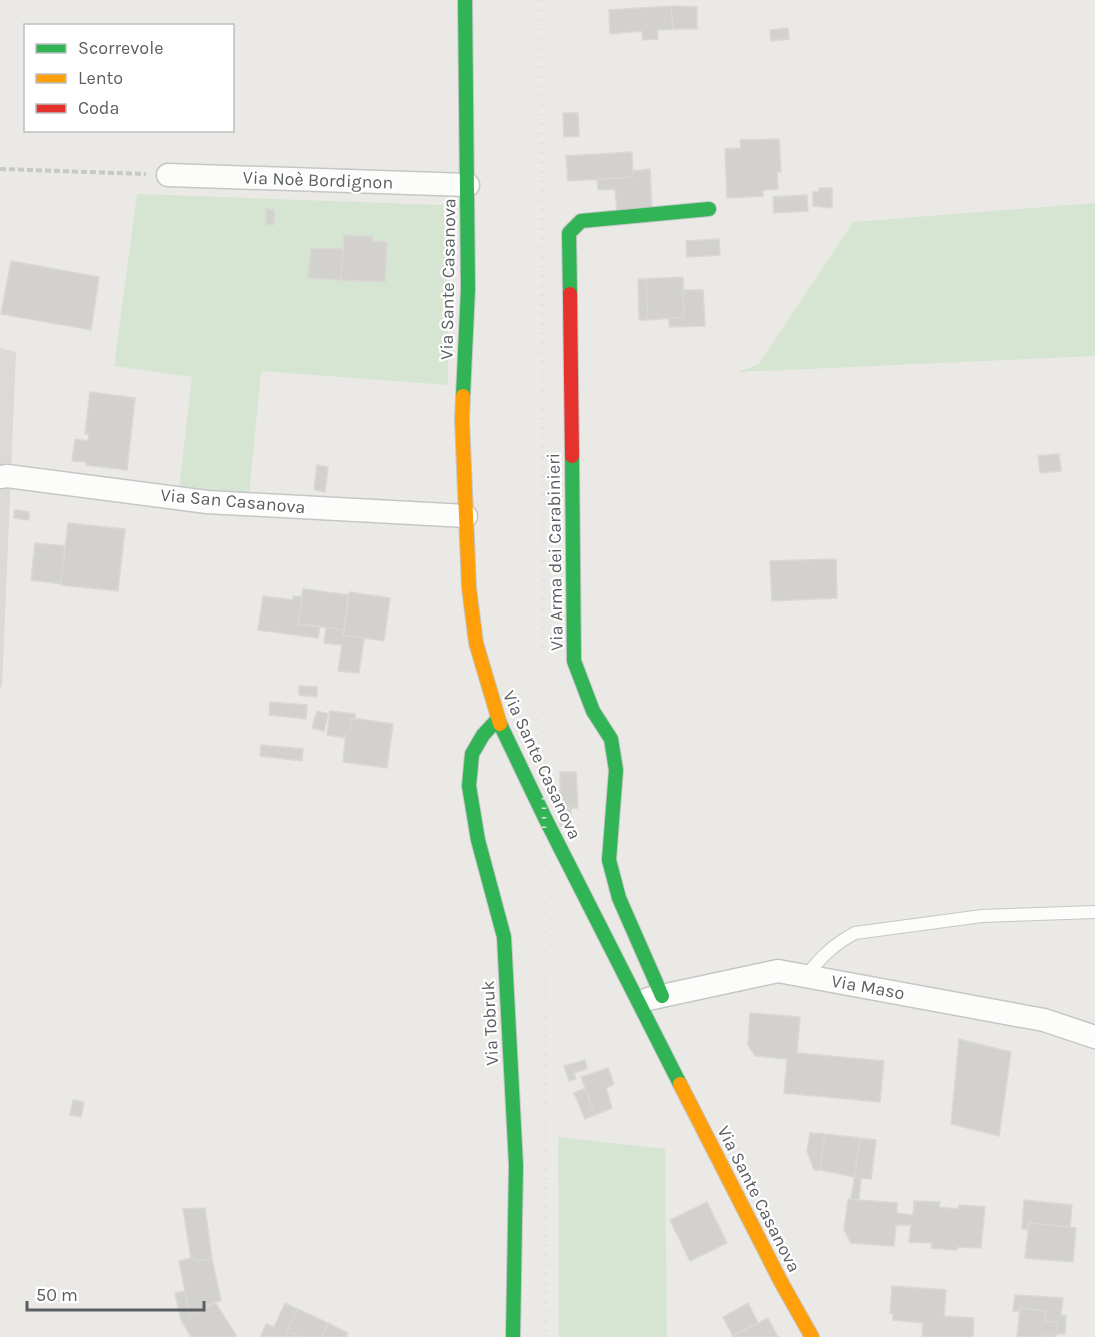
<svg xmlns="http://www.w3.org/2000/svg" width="1095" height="1337" viewBox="0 0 1095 1337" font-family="Karla,sans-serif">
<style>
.industrial{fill:#dbdad7}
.green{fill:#d6e5d2}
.building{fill:#d2d1ce;stroke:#d9d8d4;stroke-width:1.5}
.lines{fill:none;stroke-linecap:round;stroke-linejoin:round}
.lane-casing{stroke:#c6c6c6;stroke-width:14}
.street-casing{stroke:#c6c6c6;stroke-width:25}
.fast-casing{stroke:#c5c6c6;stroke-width:16}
.slow-casing{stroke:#c5c6c6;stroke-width:16}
.jam-casing{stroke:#c5c6c6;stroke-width:16}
.path{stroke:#c5cac7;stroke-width:4;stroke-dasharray:6 3;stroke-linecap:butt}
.lane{stroke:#fcfcfb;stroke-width:12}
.street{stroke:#fcfcfb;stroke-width:22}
.fast{stroke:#30b455;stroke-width:14}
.slow{stroke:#ff9f0a;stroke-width:14}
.jam{stroke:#e5322d;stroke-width:14}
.rail{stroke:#e2e1e1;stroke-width:4.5;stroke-dasharray:1.5 8;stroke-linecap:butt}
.labels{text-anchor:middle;stroke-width:4.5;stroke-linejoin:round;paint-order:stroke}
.street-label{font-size:18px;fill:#5b5f62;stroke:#fff}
</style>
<rect width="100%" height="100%" fill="#eae9e5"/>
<path class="industrial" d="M0,348l16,4 -14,334 -2,2z"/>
<path class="green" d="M137,194l306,11 4,46 1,134 -187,-14 -14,146 -70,-12 15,-128 -78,-11z
M1095,203v153l-357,16 21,-8 94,-142z
M558,1137l107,12 2,188h-108z"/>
<path class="building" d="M671,6l26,1v22h-24z
M671,6l2,23 -16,1 1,9 -15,1 -1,-9 -32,3 -1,-24z
M788,28l1,11 -18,2 -1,-11z
M563,113h15l1,23 -15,1z
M779,139l2,33h-4l1,17 -15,1v6l-36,2 -2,-49 16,-1 -1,-8z
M632,152l1,25 -65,4 -2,-25z
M650,169l2,41 -35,2 -2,-23 -17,1 -1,-11 36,-2v-6z
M819,188h13v20l-19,-2v-14h6z
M807,195l1,16 -34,2 -1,-16z
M266,209l8,1v15h-8z
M344,235l29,2v4l14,1 -2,40 -44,-2z
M719,239l1,16 -33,2 -1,-16z
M311,248l32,1 -2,31 -33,-2z
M11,261l88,16 -8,53 -90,-16z
M683,277l1,40 -36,3 -2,-41z
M638,279h8l2,41h-9z
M683,290h20l2,36 -36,1v-8l15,-2z
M90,392l45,6 -8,72 -41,-5v-3l-14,-1 3,-22 13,2 1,-7h-4z
M1059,454l2,17 -21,2 -2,-17z
M317,465l11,2 -3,25 -11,-2z
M15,510l14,2v8l-15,-2z
M68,523l57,6 -7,62 -57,-6z
M35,543l30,3 -4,38 -30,-4z
M836,559l1,39 -65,3 -2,-40z
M303,589l46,6 -5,35 -46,-6z
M349,592l41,6 -6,43 -41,-6z
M263,596l30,4v-4l9,1 -4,27 22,2 -2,12 -60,-8z
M326,627l18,3 -1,5 21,3 -5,35 -21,-2 4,-26 -18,-2z
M299,686l18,1v10l-18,-2z
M270,702l37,3 -1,14 -37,-4z
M317,711l11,3 -4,17 -12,-3z
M330,711l25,3v6l-3,-2 -2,14h-4v6l-19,-3z
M352,718l41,6 -6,44 -44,-6 3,-30h4z
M261,745l42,4 -1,12 -42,-5z
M560,772h16l2,36 -18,1z
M571,808v18h-11v-17z
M750,1013l50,4 -3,36 87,8 -4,41 -96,-9 3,-34 -32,-3 -7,-11z
M959,1039l52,13 -12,84 -48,-12z
M585,1060l2,9 -13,4 2,6 -7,2 -5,-15z
M608,1068l6,16 -8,4 6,20 -17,7 -14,-38z
M585,1088l10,27 -10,4 -11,-26z
M73,1100l11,2 -3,15 -11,-2z
M810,1133l15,1 -5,36h-6l-7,-19z
M825,1134l35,4 -5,39 -35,-7z
M860,1138l16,2 -5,39 -10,-1 -2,22 -8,-1z
M848,1199l49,4v10l16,2 1,-14 26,1 -1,5 19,2 1,-4 26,2 -4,41 -23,-1 -1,3 -26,-2 1,-5 -23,-1 2,-17h-15l-2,21 -43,-3 -7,-13z
M1024,1200l48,5 -2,22 -41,-4 -1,7 -6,-1z
M707,1202l20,41 -37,18 -20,-41z
M205,1208l7,51 -17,2v-4l-4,1 -8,-49z
M1029,1223l47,5 -3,34 -48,-4z
M195,1257v4l17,-2 9,41 -31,16 -11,-55z
M892,1286l54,4 -2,26 30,2 -1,19h-51l1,-14 -30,-3v-6l-3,-1z
M185,1291l5,25 25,-14 22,35h-46l-10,-17 -6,-27z
M1015,1295l48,3 -2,17 5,1 -1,18h-9v3h-13v-3l10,1 3,-2 2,-7 -2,-4 -12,-1 2,-10 -26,-3 -1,3h-6z
M285,1303l13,6 -11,22 14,6 -40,-1 5,-12 8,3z
M748,1303l10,20 -25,13 -10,-19z
M1020,1308l26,3 -2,10 12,1 2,4 -2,7 -3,2 -10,-1v3h-26z
M298,1309l30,14 -6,14h-21l-14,-6z
M768,1318l10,19h-47l2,-1z
M328,1323l20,10 -2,4h-24z"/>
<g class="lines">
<defs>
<path id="lane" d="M806,976c15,-19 28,-32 49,-43l127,-17 113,-4"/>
<path id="street" d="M168,175l300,10
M0,477l7,-1 200,26 259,14
M648,999l130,-28 266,49 51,17"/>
<path id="fast" d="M570,294l-1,-61 12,-12 128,-12
M463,396l5,-107 -3,-289
M572,456l2,205 19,50 18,28 5,31 -7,90 10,38 43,98
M498,719l-15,16 -11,19 -3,32 9,54 26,97 12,228 -3,172
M500,724l45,94 135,266"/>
<path id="slow" d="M463,396l-1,23 7,169 7,55 24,81
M680,1084l101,198 31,55"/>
<path id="jam" d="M570,294l2,162"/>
</defs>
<use href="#lane" class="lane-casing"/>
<use href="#street" class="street-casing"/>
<use href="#fast" class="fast-casing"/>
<use href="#slow" class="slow-casing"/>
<use href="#jam" class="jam-casing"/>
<path class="path" d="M0,169l146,5"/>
<use href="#lane" class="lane"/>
<use href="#street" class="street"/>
<use href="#fast" class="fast"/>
<use href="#slow" class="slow"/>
<use href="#jam" class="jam"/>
<path class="rail" d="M541,0l5,1337"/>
</g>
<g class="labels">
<g class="street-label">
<text transform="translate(318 180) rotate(2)" y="6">Via Noè Bordignon</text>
<text transform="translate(448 279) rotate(-89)" y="6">Via Sante Casanova</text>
<text transform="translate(233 501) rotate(5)" y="6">Via San Casanova</text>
<text transform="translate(555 552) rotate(-91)" y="6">Via Arma dei Carabinieri</text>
<text transform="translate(542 765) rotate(65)" y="6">Via Sante Casanova</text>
<text transform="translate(868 987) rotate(10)" y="6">Via Maso</text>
<text transform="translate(490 1023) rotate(-93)" y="6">Via Tobruk</text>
<text transform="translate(759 1199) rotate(63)" y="6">Via Sante Casanova</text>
</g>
</g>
<rect x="24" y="24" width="210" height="108" fill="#ffffff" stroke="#bdbfc0" stroke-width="1.5"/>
<rect x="36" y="44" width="30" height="9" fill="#30b455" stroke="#bdbfc0" stroke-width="1.5"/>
<text x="78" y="54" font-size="18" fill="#5b5f62">Scorrevole</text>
<rect x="36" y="74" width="30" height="9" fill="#ff9f0a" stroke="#bdbfc0" stroke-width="1.5"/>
<text x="78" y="84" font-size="18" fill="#5b5f62">Lento</text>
<rect x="36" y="104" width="30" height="9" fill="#e5322d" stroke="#bdbfc0" stroke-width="1.5"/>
<text x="78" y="114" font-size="18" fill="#5b5f62">Coda</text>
<path d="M27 1301v9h177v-9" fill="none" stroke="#5b5f62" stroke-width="3"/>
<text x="36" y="1301" font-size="18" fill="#5b5f62" stroke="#ffffff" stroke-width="4.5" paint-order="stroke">50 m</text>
</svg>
